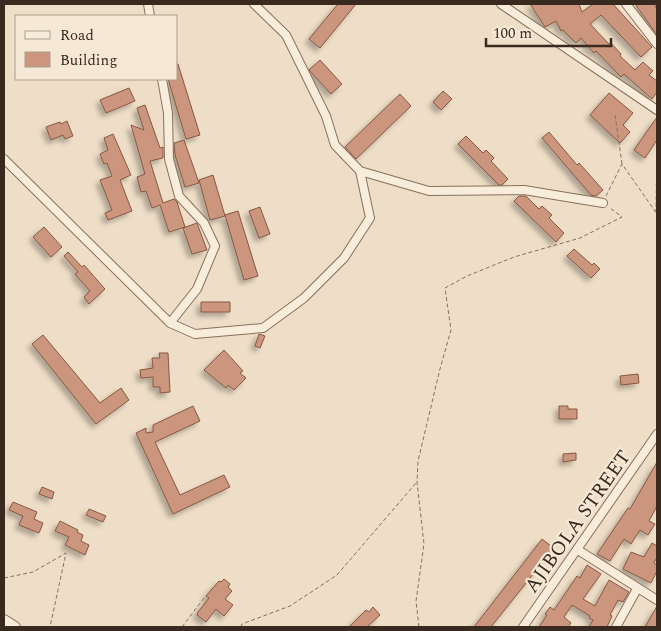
<svg xmlns="http://www.w3.org/2000/svg" width="661" height="631" viewBox="0 0 661 631" font-family="Spectral,serif">
<style>
.building{fill:#cb967d;stroke:#885743;filter:url(#shadow)}
.lines{fill:none;stroke-linecap:round;stroke-linejoin:round}
.minor-casing{stroke:#89705c;stroke-width:10}
.tertiary-casing{stroke:#89705c;stroke-width:12}
.path{stroke:#89705c;stroke-width:1;stroke-dasharray:4 2.5;stroke-linecap:butt}
.minor{stroke:#f8ecda;stroke-width:8}
.tertiary{stroke:#f8ecda;stroke-width:10}
.labels{text-anchor:middle;stroke-width:4.5;stroke-linejoin:round;paint-order:stroke}
.street-label{font-size:20px;fill:#392a20;stroke:#f5e9d6}
</style>
<defs>
<filter id="shadow"><feDropShadow dx="-4" dy="4" stdDeviation="2.5" flood-color="#0004"/></filter>
</defs>
<rect width="100%" height="100%" fill="#eedec7"/>
<path class="building" d="M338,4h18l-36,44 -11,-9z
M530,4h49l3,8 11,-8h20l39,43 -11,10 -40,-42 -11,9 19,20 2,-1 10,11 -1,2 15,14 8,-8 10,9 -4,4 8,6v11l-5,7 -28,-25 -3,3 -25,-26 -2,2 -13,-15 -5,5 -13,-13 -2,1 -5,-10 -11,6z
M635,4h19l3,5v26z
M320,60l22,24 -11,10 -22,-24z
M176,64h2l22,71 -14,4 -18,-60h8z
M129,88l6,13 -29,12 -6,-13z
M443,91l9,8 -11,11 -8,-8z
M609,93l24,20 -10,12 7,7 -10,11 -30,-28z
M400,94l11,12 -55,53 -11,-12z
M145,105l15,43 3,-1v11l-13,3 13,42 11,-4 3,3 8,25 -16,5 -9,-27 -8,3 -6,-17 -5,1 -4,-15 8,-3 -14,-49 13,5 -7,-22z
M657,117v23l-12,18 -11,-8z
M67,121l6,15 -8,3 -2,-4 -12,5 -5,-13 14,-5 1,2z
M549,132l28,33 2,-2 24,27 -7,6 -5,-1 -49,-57z
M113,134l18,41 -11,5 12,31 -24,9 -3,-7 7,-3 -12,-30 12,-4 -5,-13 -3,1 -4,-10 8,-4 -4,-12z
M466,136l17,17 3,-3 8,8 -3,3 17,18 -6,6h-3l-41,-41z
M184,140l15,43 -14,4 -10,-32 -1,-12z
M213,175l12,41 -15,4 -11,-40z
M519,196h7l13,13 3,-3 10,9 -3,3 15,15 -8,9 -42,-41z
M260,207l10,27 -11,4 -10,-27z
M238,211l20,65 -14,4 -19,-65z
M197,223l10,27 -15,4 -9,-26z
M44,227l18,20 -11,10 -18,-20z
M574,249l18,16 2,-2 6,6 -9,9 -24,-22z
M68,252l14,15 2,-2 21,24 -16,15 -5,-7 6,-6 -15,-17 3,-2 -14,-16z
M201,302h29v10h-29z
M259,334l6,2 -5,12 -5,-2z
M43,335l57,68 21,-15 8,12 -33,24 -64,-80z
M224,350l19,21 -3,2 6,5 -12,12 -6,-5 -2,3 -22,-18z
M159,353h9l2,39 -10,1v-6h-7v-10l-12,1 -1,-8 13,-2 -1,-10h8z
M638,374l1,9 -18,2 -1,-9z
M193,406l7,15 -45,21 25,53 44,-20 6,12 -57,27 -37,-81 10,-5v5l7,-1v-7z
M559,406h9v3h9v10h-18z
M576,453v7l-13,2v-8z
M657,462v44l-8,15 6,3 -7,11 -8,-5 -9,14 -7,-5 -14,22 -13,-7 31,-46 2,1z
M42,487l12,5 -2,7 -13,-5z
M13,502l24,10 -3,7 9,4 -4,10 -20,-8 4,-9 -14,-6z
M89,509l17,7 -3,6 -17,-7z
M60,521l18,9 -1,2 6,3 -2,6 8,4 -4,10 -20,-10 4,-8 -14,-6z
M542,539l12,9 -63,79h-17z
M652,543l5,3v11l-3,6 3,2v6l-6,12 -28,-14 8,-17 13,5z
M587,565l14,9 -18,25 12,7 14,-26 20,12 -6,10 -5,-2 -8,15 2,1 -5,11h-18l4,-7 -4,-2 1,-2 -18,-11 -8,12 7,6 -3,4h-29l8,-12 -2,-1 5,-7 4,3 23,-34 3,2z
M224,579l6,5 -2,3 4,4 -7,8 8,6 -9,11 -8,-7 -10,13 -9,-7 1,-3 11,-14 -3,-2 13,-15 2,1z
M657,606v21h-12z
M373,607l7,8 -13,12h-18l17,-17 3,2z"/>
<g class="lines">
<defs>
<path id="minor" d="M148,4l2,12
M254,4l32,31 40,81 9,29 25,26 69,20 95,-1 79,13
M501,4l156,106
M626,4l31,40
M4,159l166,164 27,-34 18,-43 -11,-23 -25,-27 -10,-37 -1,-46 -6,-34
M170,323l25,11 68,-6 41,-30 40,-40 26,-40 -10,-47
M578,550l79,50
M523,627l134,-193
M616,627l21,-38"/>
<path id="tertiary" d="M4,620l11,7"/>
</defs>
<use href="#minor" class="minor-casing"/>
<use href="#tertiary" class="tertiary-casing"/>
<path class="path" d="M615,115l7,49
M657,144l-1,68h1
M606,196l16,-32 35,50
M4,578l29,-6 33,-19 -16,74
M182,627l22,-29
M241,627l1,-3 48,-18 47,-31 79,-92
M419,627l-3,-26 8,-57 -7,-62 1,-21 22,-92 11,-39 -6,-42 22,-12 47,-19 66,-19 42,-21 -12,-9"/>
<use href="#minor" class="minor"/>
<use href="#tertiary" class="tertiary"/>
</g>
<g class="labels">
<g class="street-label">
<text transform="translate(577 521) rotate(-55)" y="7">AJIBOLA STREET</text>
</g>
</g>
<rect width="661" height="631" fill="none" stroke="#392a20" stroke-width="10"/>
<rect x="15" y="15" width="162" height="65" fill="#f5e9d6" stroke="#aa9d8d"/>
<rect x="25" y="31" width="25" height="8" fill="#f8ecda" stroke="#aa9d8d"/>
<text x="60" y="40" font-size="15" fill="#392a20">Road</text>
<rect x="25" y="52" width="25" height="15" fill="#cb967d" stroke="#aa9d8d"/>
<text x="60" y="65" font-size="15" fill="#392a20">Building</text>
<path d="M486 38v8h125v-8" fill="none" stroke="#392a20" stroke-width="2.5"/>
<text x="493" y="38" font-size="15" fill="#392a20" stroke="#f5e9d6" stroke-width="4" paint-order="stroke">100 m</text>
</svg>
